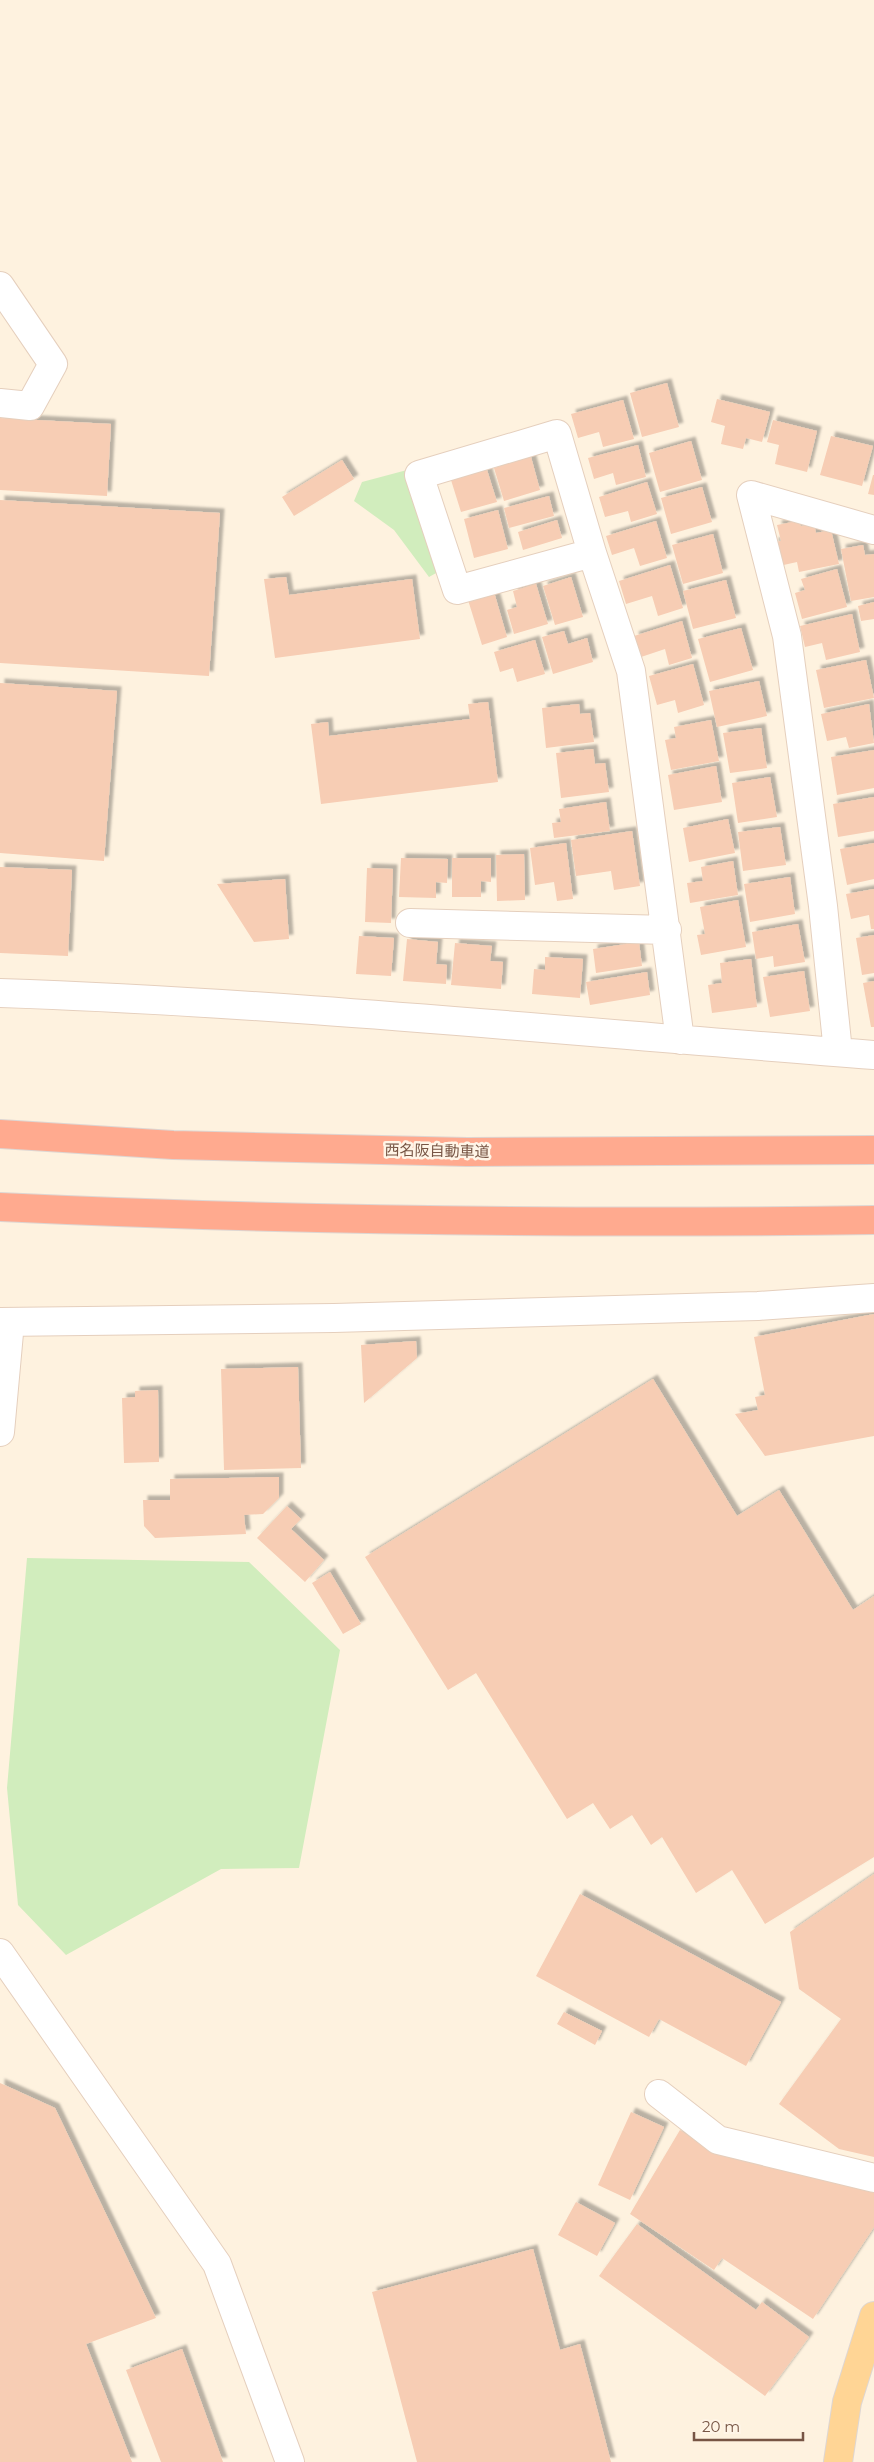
<svg xmlns="http://www.w3.org/2000/svg" width="874" height="2462" viewBox="0 0 874 2462" font-family="Montserrat,'Noto Sans JP',sans-serif">
<style>
.green{fill:#d1edbd}
.building{fill:#f7cdb4;filter:url(#shadow)}
.lines{fill:none;stroke-linecap:round;stroke-linejoin:round}
.minor-casing{stroke:#e5cfbd;stroke-width:30}
.major-casing{stroke:#ded6d2;stroke-width:30}
.highway-casing{stroke:#ded6d2;stroke-width:30}
.minor{stroke:#fff;stroke-width:28}
.major{stroke:#ffd595;stroke-width:28}
.highway{stroke:#ffaa8f;stroke-width:28}
.labels{text-anchor:middle;stroke-width:5;stroke-linejoin:round;paint-order:stroke}
.street-label{font-size:15px;fill:#754;stroke:#fff5e7}
</style>
<defs>
<filter id="shadow"><feDropShadow dx="4.5" dy="-4.5" stdDeviation="1" flood-color="#0004"/></filter>
</defs>
<rect width="100%" height="100%" fill="#fef2df"/>
<path class="green" d="M407,470l31,102 -9,5 -35,-47 -40,-29 8,-19z
M27,1558l222,4 91,88 -41,218 -78,1 -155,86 -48,-50 -11,-117z"/>
<path class="building" d="M667,383l12,44 -37,10 -12,-44z
M717,399l53,13 -8,30 -16,-4 -3,11 -22,-5 4,-18 -14,-4z
M623,400l11,39 -31,8 -4,-15 -21,6 -7,-24z
M0,418l111,6 -4,72 -107,-6z
M773,420l44,11 -10,41 -32,-8 4,-19 -12,-3z
M831,436l42,10 -11,40 -42,-11z
M691,441l11,39 -42,12 -11,-39z
M638,445l8,32 -30,8 -3,-12 -19,6 -6,-21z
M531,457l9,33 -36,11 -10,-33z
M342,460l12,19 -60,37 -12,-19z
M487,470l10,32 -36,10 -10,-32z
M873,475h1v20l-6,-1z
M647,482l10,32 -26,8 -3,-11 -23,6 -6,-20z
M702,487l10,35 -41,12 -10,-36z
M549,496l5,20 -45,12 -5,-20z
M0,500l220,13 -11,163 -209,-13z
M498,510l10,39 -34,9 -10,-39z
M557,520l5,18 -39,12 -5,-18z
M656,521l11,37 -27,8 -6,-18 -22,7 -6,-19z
M798,521l3,5 13,-2 2,9 15,-3 8,34 -40,8 -2,-10 -18,4 -5,-24 7,-1 -4,-16z
M713,534l10,39 -40,11 -11,-39z
M863,545l2,10 9,-1v43l-23,4 -10,-52z
M670,565l13,43 -25,8 -6,-20 -26,8 -7,-23z
M837,569l10,38 -45,12 -7,-26 10,-3 -4,-11z
M286,577l3,18 123,-16 8,60 -145,19 -11,-79z
M571,577l12,40 -28,8 -12,-39z
M726,580l10,38 -43,11 -10,-38z
M536,584l12,40 -34,10 -7,-24 10,-3 -4,-16z
M494,592l13,45 -25,8 -14,-45z
M874,602v17l-13,2 -3,-15z
M852,614l8,38 -34,8 -4,-17 -17,4 -5,-21z
M682,621l10,37 -23,7 -4,-16 -24,8 -7,-21z
M741,628l12,42 -43,12 -12,-43z
M564,631l4,13 19,-6 6,24 -40,12 -11,-37z
M535,640l10,34 -28,8 -4,-14 -13,4 -6,-20z
M866,660l8,38 -50,10 -8,-38z
M693,664l11,41 -26,8 -3,-13 -18,5 -8,-29z
M759,681l8,35 -50,11 -8,-36z
M0,683l117,8 -13,170 -104,-8z
M488,702l10,80 -177,22 -10,-80 17,-2 1,14 141,-17 -2,-15z
M579,704l1,10 10,-1 4,29 -48,6 -4,-40z
M869,704l5,39 -25,5 -3,-11 -19,4 -6,-27z
M711,720l8,41 -48,9 -6,-30 11,-2 -2,-11z
M761,728l6,40 -37,5 -7,-40z
M593,749l2,15 10,-1 4,29 -48,6 -5,-45z
M874,750v38l-37,7 -6,-38z
M716,766l6,36 -48,8 -6,-35z
M770,777l7,40 -39,6 -6,-40z
M874,797v34l-36,6 -5,-33z
M606,802l4,29 -56,7 -2,-15 9,-1 -2,-13z
M728,819l7,34 -46,9 -6,-34z
M780,827l6,38 -43,6 -5,-39z
M632,831l8,55 -26,4 -3,-19 -35,5 -5,-36z
M566,843l7,56 -16,2 -3,-19 -19,3 -5,-37z
M874,843v36l-27,6 -7,-36z
M524,854l1,46 -28,1 -1,-46z
M401,858l47,1 -1,24 -11,-1v16l-37,-1z
M452,858h39v24l-10,-1v16h-29z
M733,861l5,34 -48,8 -3,-20 16,-2 -2,-14z
M0,867l72,3 -4,86 -68,-3z
M367,868l26,1 -2,54 -26,-1z
M790,877l5,37 -45,8 -6,-38z
M285,879l4,60 -35,3 -37,-58z
M874,889v40h-3l-2,-14 -18,4 -5,-25z
M738,900l8,47 -45,8 -4,-20 8,-1 -5,-27z
M798,924l7,38 -31,5 -1,-11 -17,3 -4,-27z
M874,935v38l-12,2 -6,-37z
M359,936l35,2 -3,38 -35,-2z
M407,939l31,3 -2,22 11,1 -1,19 -43,-3z
M639,942l3,24 -46,7 -3,-24z
M455,943l37,3 -2,15 13,1 -2,27 -50,-4z
M545,957l38,2 -3,39 -48,-4 2,-25 11,1z
M751,959l6,48 -45,6 -4,-28 14,-2 -2,-20z
M804,971l6,40 -40,6 -7,-40z
M647,972l3,23 -60,10 -4,-23z
M874,981v46h-3l-8,-44z
M874,1314v122l-109,20 -30,-42 23,-4 -3,-13 10,-2 -11,-58z
M416,1341l1,17 -53,45 -3,-58z
M298,1367l3,101 -77,2 -3,-101z
M653,1379l84,137 42,-26 74,120 21,-14v261l-109,67 -33,-54 -36,23 -34,-56 -11,8 -19,-30 -22,14 -17,-26 -26,16 -91,-146 -28,17 -83,-133z
M158,1390l1,72 -35,1 -2,-65 13,-1v-6z
M279,1477v21l-16,16 -19,1 2,19 -91,4 -11,-12 -1,-26h27v-21z
M287,1506l14,13 -10,10 33,31 -19,22 -48,-44z
M330,1572l31,52 -18,10 -31,-51z
M874,1874v283l-35,-8 -60,-45 62,-85 -42,-30 -9,-57z
M580,1894l201,108 -35,64 -87,-47 -10,18 -113,-61z
M564,2012l38,19 -7,14 -38,-21z
M0,2083l55,25 101,210 -70,26 46,118h-132z
M631,2112l33,15 -34,73 -32,-15z
M680,2130l35,24 159,36v37l-61,92 -91,-61 -8,12 -84,-56z
M576,2202l39,21 -18,33 -39,-21z
M637,2224l119,86 6,-8 47,35 -44,59 -166,-120z
M533,2249l27,101 20,-6 31,118h-194l-45,-170z
M182,2349l41,113h-62l-35,-92z"/>
<g class="lines">
<defs>
<path id="minor" d="M0,286l53,78 -23,42 -30,-3
M592,553l-135,37 -38,-115 138,-41 35,119 39,118 49,369
M410,923l257,7
M0,993c292,10 583,40 874,62
M838,1052l-15,-146 -36,-270 -36,-141 123,35
M0,1322l334,-4 424,-12 116,-8
M0,1432l10,-110
M0,1953l217,311 73,198
M659,2094l59,46 156,38"/>
<path id="major" d="M838,2462l9,-60 27,-86"/>
<path id="highway" d="M0,1134l173,11 294,7 407,-2
M0,1207c291,14 583,17 874,13"/>
</defs>
<use href="#minor" class="minor-casing"/>
<use href="#major" class="major-casing"/>
<use href="#highway" class="highway-casing"/>
<use href="#minor" class="minor"/>
<use href="#major" class="major"/>
<use href="#highway" class="highway"/>
</g>
<g class="labels">
<g class="street-label">
<text transform="translate(437 1151) rotate(1)" y="5">西名阪自動車道</text>
</g>
</g>
<path d="M694 2432v8h109v-8" fill="none" stroke="#775544" stroke-width="2.5"/>
<text x="702" y="2432" font-size="15" fill="#775544" stroke="#fff5e7" stroke-width="4" paint-order="stroke">20 m</text>
</svg>
